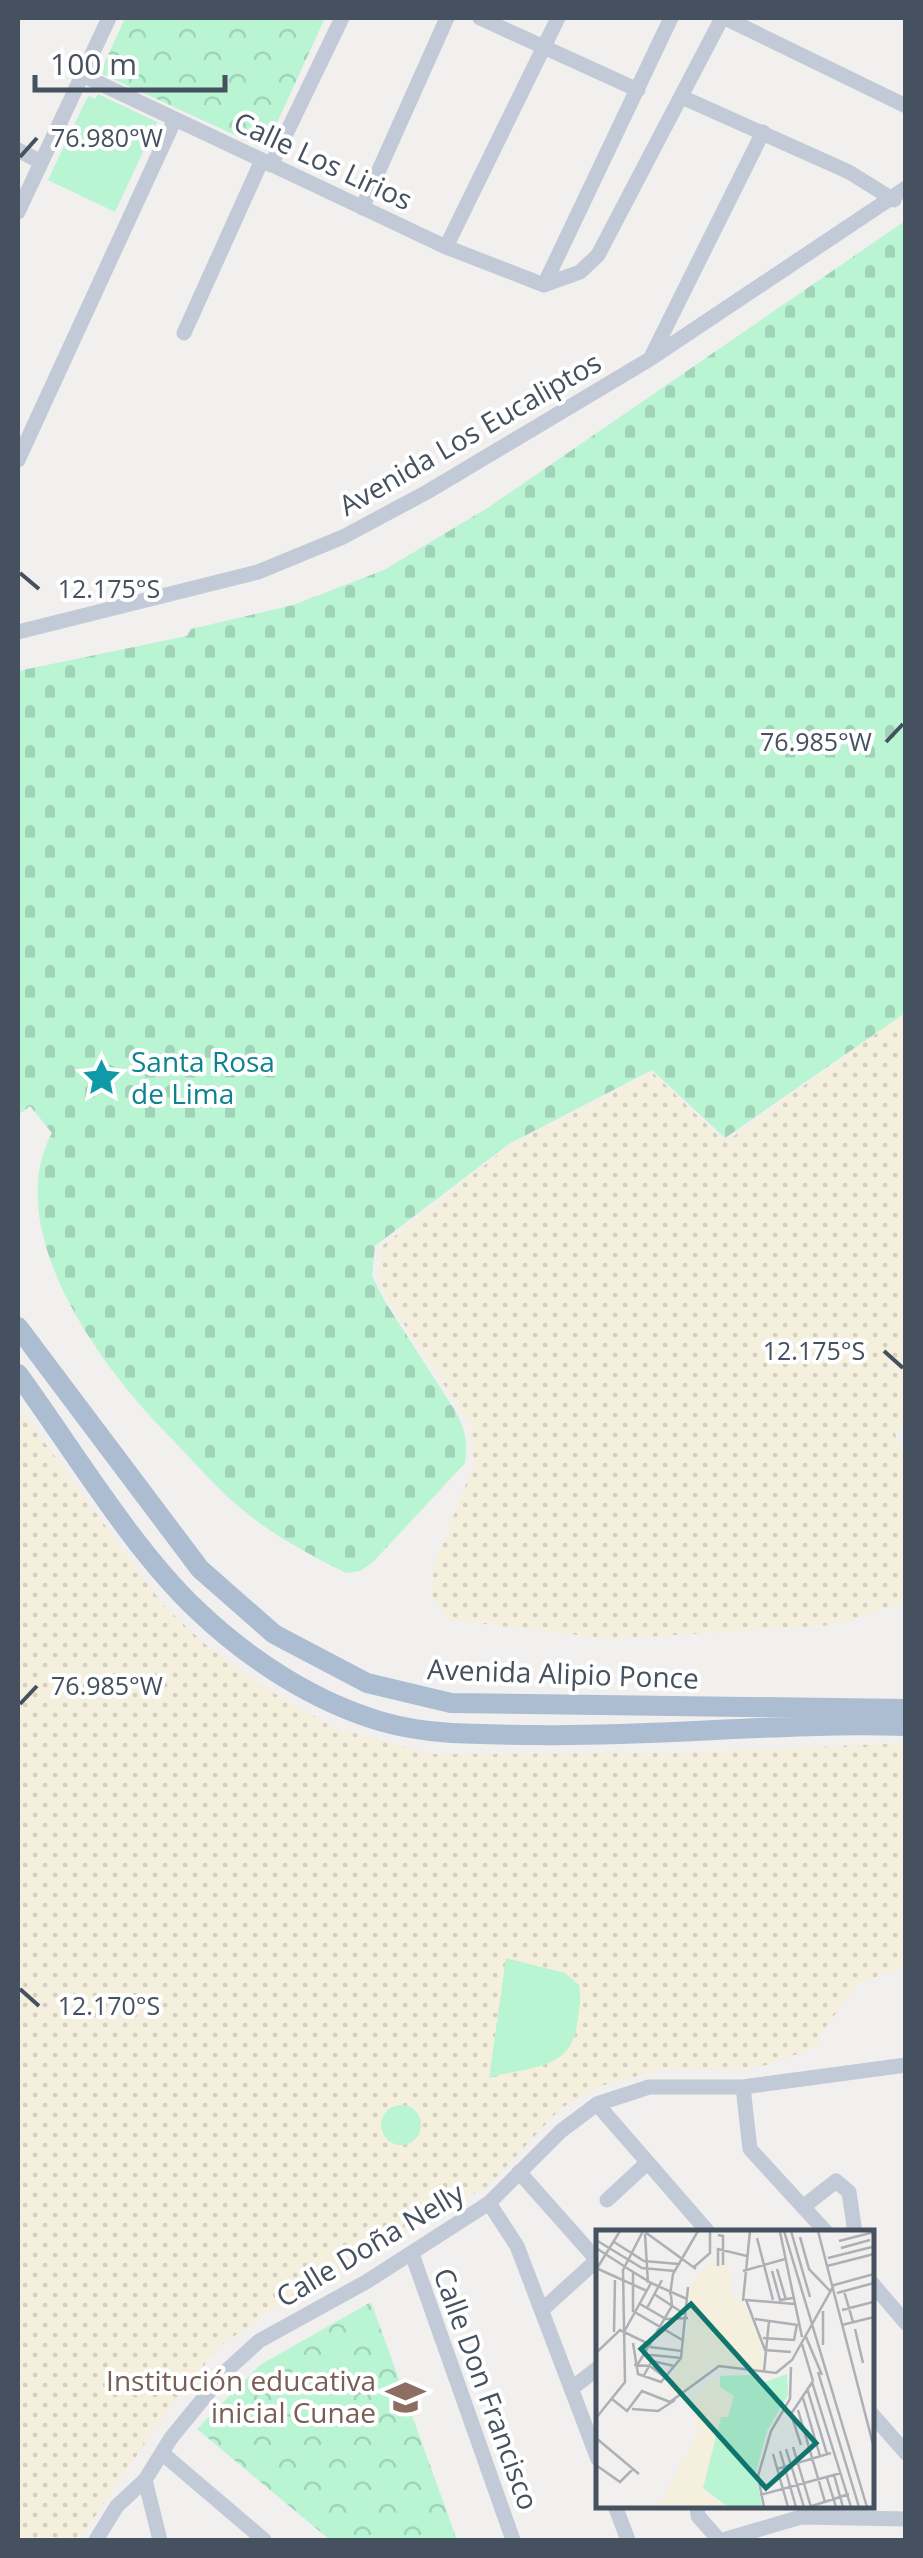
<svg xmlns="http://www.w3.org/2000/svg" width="923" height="2558" viewBox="0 0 923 2558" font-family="'Open Sans',sans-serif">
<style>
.sand{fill:url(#sand-dots)}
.cemetery{fill:url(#cemetery-stones)}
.park{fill:url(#park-crowns)}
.garden{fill:#b9f4d3}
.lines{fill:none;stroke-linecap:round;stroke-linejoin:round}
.minor{stroke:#c1cad6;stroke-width:15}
.major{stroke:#acbcd1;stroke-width:20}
.ticks{fill:none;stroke:#45515f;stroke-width:4}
.labels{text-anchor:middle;stroke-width:8;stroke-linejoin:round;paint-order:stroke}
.street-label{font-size:28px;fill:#45515f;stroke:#fff}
.culture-label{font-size:28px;fill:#0d838f;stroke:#fff;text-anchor:start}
.education-label{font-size:28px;fill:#785e54;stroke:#fff;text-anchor:end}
.inset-road{fill:none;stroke:#adb0b5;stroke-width:2.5}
.view{fill:#0f766e;fill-opacity:0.15;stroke:#0f766e;stroke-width:5}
.inset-edge{fill:none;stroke:#45515f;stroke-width:5}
.ticks-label{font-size:25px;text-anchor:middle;fill:#45515f;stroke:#fff;stroke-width:8;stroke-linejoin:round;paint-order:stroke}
</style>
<defs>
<pattern id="sand-dots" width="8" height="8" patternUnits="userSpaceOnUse" patternTransform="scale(2.5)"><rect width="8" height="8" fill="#f5efde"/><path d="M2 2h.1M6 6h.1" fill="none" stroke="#d3cfc1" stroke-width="1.8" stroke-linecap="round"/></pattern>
<pattern id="cemetery-stones" width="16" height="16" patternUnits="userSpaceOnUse" patternTransform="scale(2.5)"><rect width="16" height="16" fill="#b9f4d3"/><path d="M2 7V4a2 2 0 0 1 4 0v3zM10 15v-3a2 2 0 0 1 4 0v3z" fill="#a0d3b8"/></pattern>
<pattern id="park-crowns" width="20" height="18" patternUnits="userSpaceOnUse" patternTransform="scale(2.5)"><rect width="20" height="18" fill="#b9f4d3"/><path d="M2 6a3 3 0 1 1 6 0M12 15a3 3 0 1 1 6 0" fill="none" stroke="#a0d3b8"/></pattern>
</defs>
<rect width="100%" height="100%" fill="#f2efef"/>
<path class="sand" d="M901,1016l5,2v404l-11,12 10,21v147l-69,23 -225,14 -160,-19 -20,-23 3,-32 40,-101 -3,-38 -83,-126 -9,-22 3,-32 128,-101 143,-72 72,69z
M18,1406l146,200 42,39 61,44 68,39 97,26 242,-1 231,-10v225l-45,14 -40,52 -3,13 -50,18 -36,5 -68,-1 -59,16 -43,23 -73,78 -212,121 -56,39 -51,62 -90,132h-61z"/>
<path class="cemetery" d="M905,221v792l-180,125 -73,-68 -143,74 -134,102 -3,30 12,24 70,109c11,19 14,32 11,54l-91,98 -14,10 -14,2c-33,-17 -69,-35 -98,-59 -30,-23 -55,-54 -82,-81 -66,-67 -166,-204 -114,-300l-22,-27 -12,9v-444l169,-35 4,-7 102,-24 91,-35 105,-63z"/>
<path class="park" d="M125,18h200l-60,131 -165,-76z
M371,2302l86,238h-127l-133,-111 63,-64z"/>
<path class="garden" d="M98,94l59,28 -42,90 -67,-32 40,-84 7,3z
M506,1958l59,15 14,12c3,13 0,26 -2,39 -6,49 -53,42 -88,54z
M381 2125a20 20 0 1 1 40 0a20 20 0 1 1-40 0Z
M298,2364l44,37 -25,30 -44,-37z"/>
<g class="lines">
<path class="minor" d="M480,18l158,72
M725,18l181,88
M82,75l364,172 98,38 36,-13 18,-17 124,-237
M684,98l165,74 45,28
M18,150l23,12
M271,165l71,-147
M362,208l85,-190
M18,212l91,-194
M446,247l112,-229
M544,285l127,-267
M184,333l78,-173
M652,355l111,-223
M18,460l157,-341
M18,632l240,-60 85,-35 84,-45 223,-133 256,-171
M743,2087l7,62 77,84
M597,2104l112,129
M519,2172l79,89
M607,2200l40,-37
M489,2203l28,43 81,213
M803,2207l33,-26 13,11 6,41
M412,2254l101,286
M870,2281l36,42
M542,2310l55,-50
M571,2389l27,-21
M870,2412l36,41
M162,2453l102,87
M145,2480l15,60
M615,2506l13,34
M697,2506l1,10 21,24
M96,2540l21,-34 28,-26 26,-42 54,-66 34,-31 107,-59 123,-79 72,-72 36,-27 52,-17h94l163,-22
M723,2540l78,-23 105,2"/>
<path class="major" d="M18,1327l182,242 74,65 93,49 84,20 455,6
M18,1374c54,74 113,173 178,235 52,50 118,93 187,113 49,14 101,12 151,13 124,2 248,-13 372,-9"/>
</g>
<path class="ticks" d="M20,157l17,-19M20,573l19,16M886,742l17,-18M884,1351l19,17M20,1704l17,-18M20,1989l19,17"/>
<defs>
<symbol id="sight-bare" viewBox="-9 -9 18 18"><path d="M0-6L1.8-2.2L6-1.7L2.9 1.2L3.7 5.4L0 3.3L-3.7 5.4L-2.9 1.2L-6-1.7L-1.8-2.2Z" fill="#0f9aa8" stroke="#fff" stroke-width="2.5" paint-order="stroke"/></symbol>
<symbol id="school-bare" viewBox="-9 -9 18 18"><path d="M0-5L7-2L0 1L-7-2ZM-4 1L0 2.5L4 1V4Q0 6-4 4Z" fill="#8d6e63" stroke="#fff" stroke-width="2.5" paint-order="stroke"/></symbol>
</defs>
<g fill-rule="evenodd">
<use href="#sight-bare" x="74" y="1050" width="55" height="55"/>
<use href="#school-bare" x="378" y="2370" width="55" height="55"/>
</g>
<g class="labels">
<g class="street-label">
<text transform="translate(323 161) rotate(25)" y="10">Calle Los Lirios</text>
<text transform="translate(470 434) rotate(-30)" y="10">Avenida Los Eucaliptos</text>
<text transform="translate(563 1674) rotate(2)" y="10">Avenida Alipio Ponce</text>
<text transform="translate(370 2245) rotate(-31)" y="10">Calle Doña Nelly</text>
<text transform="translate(486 2389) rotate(70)" y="10">Calle Don Francisco</text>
</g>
<g class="culture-label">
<text x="131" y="1072">Santa Rosa<tspan x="131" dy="32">de Lima</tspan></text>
</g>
<g class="education-label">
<text x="376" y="2391">Institución educativa<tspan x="376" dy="32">inicial Cunae</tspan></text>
</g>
</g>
<g transform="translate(596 2230)">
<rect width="278" height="278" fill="#f2efef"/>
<path d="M116,31l17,7 2,30 12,4 18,37 1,32 -49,-5 -37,30 -8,-9 22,-60 -1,-40zM119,148l19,16 -6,23h-7l-19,73 23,17h-67l37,-69 2,-29 -9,-7z" fill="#f5efde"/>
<path d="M191,144l1,21 -21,36 -11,42 6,34h-34l-25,-19 18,-71h7l6,-21 -14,-9v-11l31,-1 9,9z" fill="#b9f4d3"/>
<path class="inset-road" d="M188,1l83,276M195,1l19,66M222,1l56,217M49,2l51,37M184,2l22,105M49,4l3,49M122,5l5,1v29M204,7l9,32 21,22M161,8l16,62M0,10l46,28 33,3M243,11l35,-9M18,12l30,19 35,3M0,18l28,18M245,18l29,-8M232,28l44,-11M122,36v-17l29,7M231,36l47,-12M98,37l16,-14v-22M0,38l51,23M181,39l9,31M0,40l24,-39M147,41l42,-12M176,41l8,29 13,-2M37,42v39l51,30M55,53l36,16M248,61l9,31M241,63l37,-10M58,64l32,21M74,65l3,-21 25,-43M147,71l7,-70M44,74l26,15 22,-1M51,78l15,-28M246,80l31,-8M159,89l43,6M246,95l32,-8M259,99l8,34M18,102l1,-52M28,102l27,-49 -26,-16M210,107l16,38M167,108l31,2 3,-16M37,113l5,31 23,8 20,-24 7,-71M206,114l11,37M227,115v-34M54,117l32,4M195,122l-26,-2 -19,-50 49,4M0,123l24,-23 31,15M46,124l39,4M42,134l34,-58 -1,-11M38,135l16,1 17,13M168,141l5,-50M222,142l41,135M47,147l9,-16 22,5M216,152l39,125M211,158l20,66M207,168l17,58M16,169l15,12 15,-20 28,11 49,-36 57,7 16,-13 42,-75 40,-11M36,179l26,2 17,-11M202,180l27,92M0,188l29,-36 -2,-112 20,-39M0,208l43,36M205,215l-10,-31 22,-33M197,217l18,60M190,219l18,58M184,221l16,56M177,224l15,53M0,235l24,17 13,-13M181,239l54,-16M238,245l9,32M231,248l9,29M164,265l81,-22M168,277l-6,-31 13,-45 19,-32 1,-32M213,277l40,-13"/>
<path class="view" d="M95,74l125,139 -50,45 -125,-139z"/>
<rect width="278" height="278" class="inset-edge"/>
</g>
<g class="ticks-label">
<text x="107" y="147">76.980°W</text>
<text x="109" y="598">12.175°S</text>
<text x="816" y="751">76.985°W</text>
<text x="814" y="1360">12.175°S</text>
<text x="107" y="1695">76.985°W</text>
<text x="109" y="2015">12.170°S</text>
</g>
<rect width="923" height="2558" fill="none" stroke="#45515f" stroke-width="40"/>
<path d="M35 75v15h190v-15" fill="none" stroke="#45515f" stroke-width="5"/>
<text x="50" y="75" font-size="30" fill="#45515f" stroke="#ffffff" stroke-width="8" paint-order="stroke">100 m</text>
</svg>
